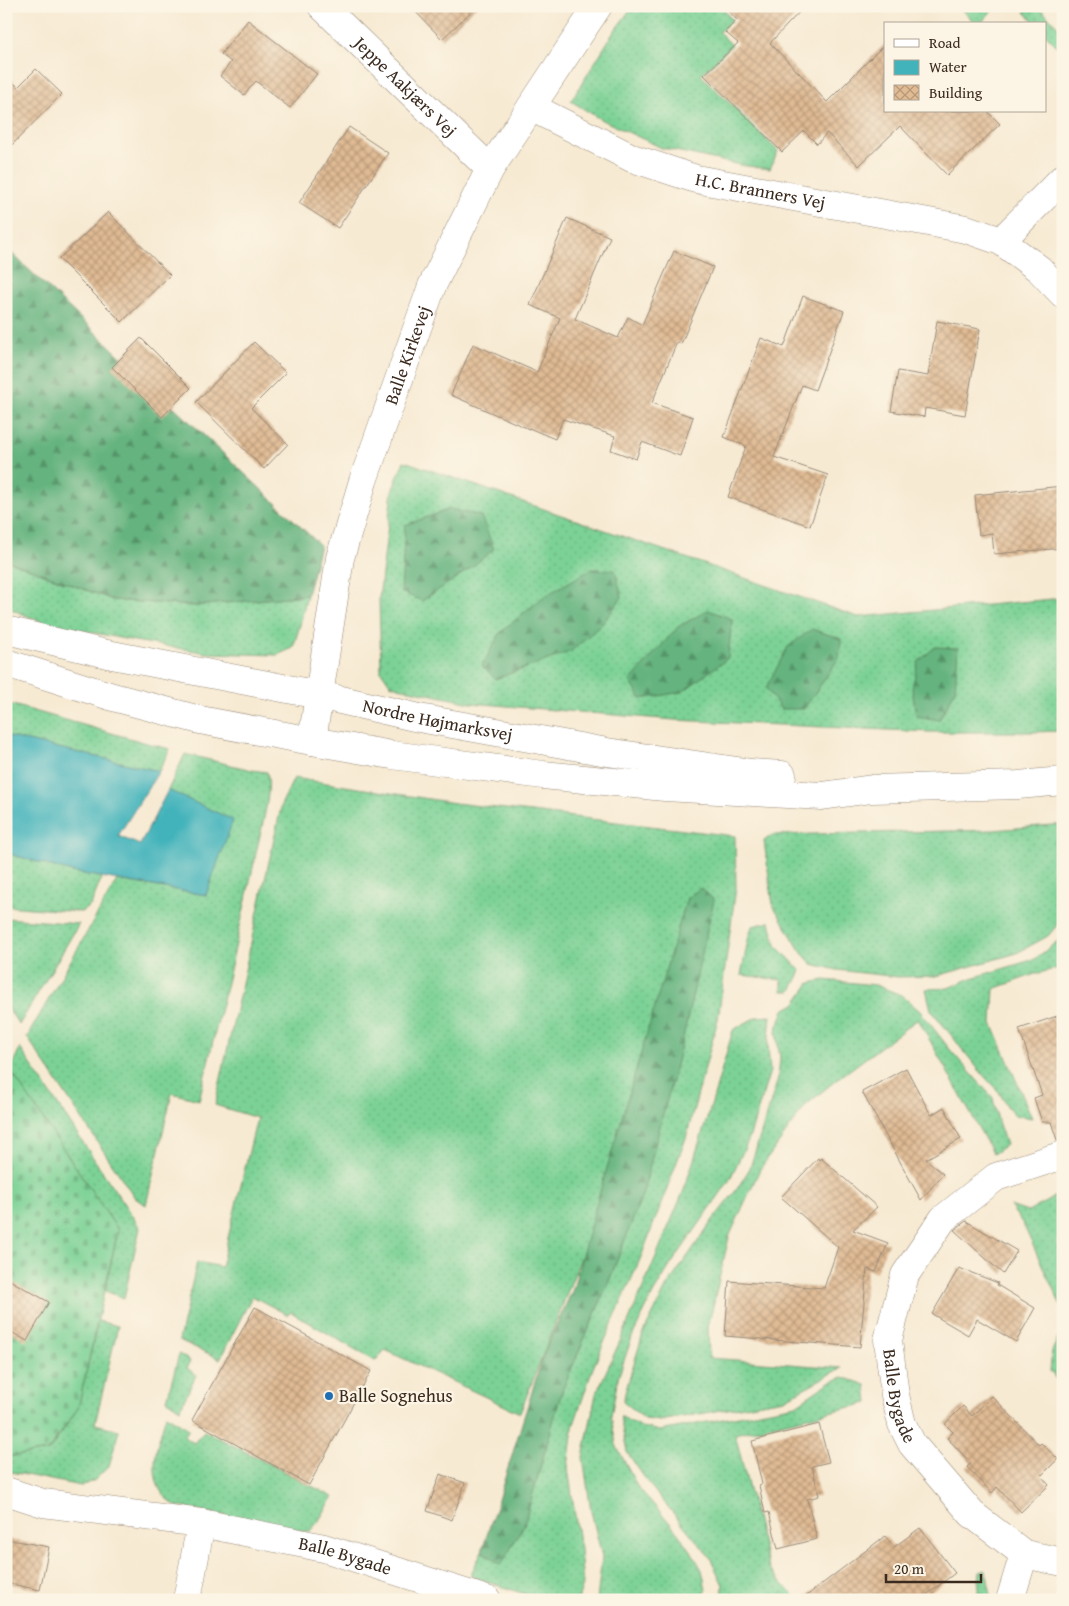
<svg xmlns="http://www.w3.org/2000/svg" width="1069" height="1606" viewBox="0 0 1069 1606" font-family="'Gentium Book Plus',serif">
<style>
.grass{fill:url(#grass-dots);stroke:#5c7e5a}
.forest{fill:url(#forest-firs);stroke:#506f4e}
.cemetery{fill:url(#cemetery-stones);stroke:#5c7e5a}
.water{fill:#43b3bb;stroke:#3f6e6c}
.building{fill:url(#building-cross-hatch)}
.lines{fill:none;stroke-linecap:round;stroke-linejoin:round}
.minor-casing{stroke:#998a78;stroke-width:29}
.minor{stroke:#fff;stroke-width:28}
.poi-dot{fill:#1f6fb2;stroke:#fcf5e5;stroke-width:2}
.labels{text-anchor:middle;stroke-width:4.5;stroke-linejoin:round;paint-order:stroke}
.street-label{font-size:18px;fill:#3b2a1e;stroke:#fcf5e5}
.poi-label{font-size:18px;fill:#3b2a1e;stroke:#fcf5e5;text-anchor:start}
</style>
<defs>
<pattern id="grass-dots" width="8" height="8" patternUnits="userSpaceOnUse" patternTransform="scale(1.25)"><rect width="8" height="8" fill="#7cd296"/><path d="M2 2h.1M6 6h.1" fill="none" stroke="#6cb481" stroke-width="1.8" stroke-linecap="round"/></pattern>
<pattern id="forest-firs" width="22" height="20" patternUnits="userSpaceOnUse" patternTransform="scale(1.25)"><rect width="22" height="20" fill="#65b47f"/><path d="M5 1l3.5 6h-7zM16 11l3.5 6h-7z" fill="#549367"/></pattern>
<pattern id="cemetery-stones" width="16" height="16" patternUnits="userSpaceOnUse" patternTransform="scale(1.25)"><rect width="16" height="16" fill="#7cd296"/><path d="M2 7V4a2 2 0 0 1 4 0v3zM10 15v-3a2 2 0 0 1 4 0v3z" fill="#6cb481"/></pattern>
<pattern id="building-cross-hatch" width="8" height="8" patternUnits="userSpaceOnUse" patternTransform="scale(1.25)"><rect width="8" height="8" fill="#e0bb94"/><path d="M0 0l8 8M0 8l8-8" fill="none" stroke="#b79878"/></pattern>
</defs>
<rect width="100%" height="100%" fill="#fcf5e5"/>
<filter id="ink" filterUnits="userSpaceOnUse"><feTurbulence type="fractalNoise" baseFrequency=".02" numOctaves="2"/><feDisplacementMap in="SourceGraphic" scale="10" xChannelSelector="R" yChannelSelector="G"/><feConvolveMatrix kernelMatrix="1 2 1 2 8 2 1 2 1" color-interpolation-filters="sRGB"/></filter>
<filter id="wash" filterUnits="userSpaceOnUse"><feTurbulence type="fractalNoise" baseFrequency=".0096" numOctaves="4" result="noise"/><feDisplacementMap in="SourceGraphic" scale="20" xChannelSelector="R" yChannelSelector="G"/><feGaussianBlur stdDeviation="1.12" result="paint"/><feColorMatrix in="noise" values="0 0 0 0 0 0 0 0 0 0 0 0 0 0 0 0 0 1.4 0 .05"/><feComposite in="paint" operator="in"/></filter>
<g filter="url(#wash)">
<rect width="100%" height="100%" fill="#f7ead3"/>
<path class="grass" d="M633,6h88l11,14 -13,12 13,13 -31,30 77,76 -8,18 -30,-4 -78,-17 -62,-29 -29,-18 44,-71z
M959,6h37l-16,18h-4z
M1029,6h9l25,26v20l-18,-18v-10h-9l-12,-13z
M404,461l454,156 205,-19v133l-33,1h-100l-256,-12 -203,-17 -66,-14 -15,-5 -9,-13 -2,-72 13,-108z
M6,560l107,40 82,6 112,-11 -7,30 -7,23 -16,7 -70,-2 -72,-12 -91,-18 -38,-16z
M6,703l144,41 20,5 -11,22 -153,-35z
M185,754l67,16 15,2c6,20 -8,64 -12,86 -17,81 -37,162 -56,242l-27,-7 -26,112 -11,-7 -108,-161 90,-157 89,15 26,-74 -64,-31z
M294,778l161,25 280,33 1,51 -18,132 -32,119 -45,119 -48,111 -20,59 -5,41 12,81 3,36 -5,15h-35l-73,-24 12,-25 19,14 61,-174 47,-110 12,-31 -33,-10 -68,173 -135,-63 -10,11 -84,-49 -3,3 -36,-19 -32,63 -41,-19 18,-78 24,5 36,-149 -42,-13 67,-302z
M1063,824v94l-15,18 -31,17 -80,23 -39,1 -61,-7 -25,-6 -11,-12 -28,-47 -9,-64 8,-6 222,-5z
M6,853l66,19 30,5 -11,28 -10,7 -75,-6z
M6,918l73,6 -60,101 -13,-20z
M770,922l6,23 25,26 -10,20h-9v-11l-41,-5 7,-35 4,-14z
M1063,935v32l-28,7 -41,15 -2,34 40,95 -17,-3 -8,-9 -8,-14 -16,-17 -52,-65 -5,-21 22,-1 24,-10 63,-19 24,-19z
M824,980l52,5 25,10 19,16 32,41 41,46 5,23 8,24 -13,9 -75,-135 -83,62 -29,24 -46,64 -31,68 -21,90 1,31 133,10 -58,31 -124,22 -15,-2 -22,-17 3,-13 17,-55 24,-48 45,-65 25,-32 13,-21 28,-89 2,-21 -4,-27 8,-21 11,-6 15,-21z
M771,1016l-3,30 2,25 -21,68 -20,42 -59,85 -17,28 -21,43 -14,41 -7,38 5,29 21,41 32,36 21,27 12,21 4,19 -5,11h-104l5,-43 -11,-46 -8,-54 13,-63 29,-64 59,-140 28,-87 21,-73 23,-13z
M20,1048l120,180 -16,70 -19,-7 13,-61 -108,-160z
M1056,1196l7,19v95l-40,-86 -13,-18 18,6z
M98,1321l20,5 -23,98 24,6 -10,36 -14,14 -14,6 -75,-15v-14l43,-6 29,-43z
M1063,1328v60l-13,-17 2,-20z
M179,1354l11,7 -3,7 9,7 -16,34 -13,-9z
M843,1377l23,8 2,18 -133,31 34,135 29,31h-76l1,-15 -13,-28 -62,-74 -21,-31 -7,-36 21,11 19,4 136,-26 34,-23z
M166,1415l23,14 -5,8 10,6 10,-12 9,4 120,62 -15,25 -9,10 -133,-26c-4,-3 -9,-6 -12,-10 -18,-24 -5,-56 2,-81z
M986,1570l5,25 -1,5h-13l3,-28z"/>
<path class="forest" d="M6,248l314,297 -13,50 -112,11 -82,-6 -107,-40z
M450,509l31,7 13,33 -23,19 -49,33 -21,-9 4,-67z
M592,569l23,1 7,27 -20,27 -32,28 -75,27 -13,-13 18,-33 43,-36z
M708,610l24,9 -4,39 -46,34 -41,7 -11,-18 48,-54z
M812,629l29,10 -2,19 -35,51h-23l-15,-21 22,-41z
M935,647l23,1 -3,43 -16,29 -23,-4 -4,-27 6,-27z
M701,888l13,12 -31,138 -41,158 -33,85 -47,110 -38,134 -23,40 -19,-14 63,-201 28,-61 23,-84 91,-307z"/>
<path class="cemetery" d="M6,1064l112,166 -40,178 -30,43 -42,6z"/>
<path class="water" d="M6,736l153,35 -41,65 22,9 28,-55 65,30 -27,75 -134,-23 -66,-19z"/>
<g id="blocks">
<path class="building" d="M410,6h67l-35,33z
M724,6h81l-35,37 57,59 58,-58v67h102l13,13 -53,51 -47,-49 -41,40 -32,-33 -10,11 -13,-13 -22,21 -78,-77 34,-32 -13,-11 12,-12z
M248,20l69,54 -27,34 -34,-27 -12,14 -24,-19 11,-14 -10,-8z
M36,69l26,25 -56,57v-76l12,12z
M349,127l39,26 -50,75 -39,-25z
M108,212l62,63 -48,47 -63,-63z
M567,218l43,19 -35,82 43,19 10,-21 14,8 32,-74 39,16 -32,77 -4,-2 -25,61 41,14 -13,39 -38,-14 -6,17 -25,-9 4,-14 -52,-17 -8,20 -26,-11v1l-78,-34 22,-51 64,28 23,-54 -30,-13z
M803,296l41,15 -29,79 -13,-5 -28,72 54,18 -18,51 -82,-29 18,-51 -22,-9 37,-99 23,9z
M937,321l43,8 -15,86 -40,-7 -1,9 -33,-6 7,-40 30,5z
M141,338l50,50 -29,29 -50,-50z
M254,342l32,31 -35,35 37,36 -24,25 -68,-67z
M1063,486v62l-69,6 -2,-21 -13,2 -4,-40z
M1063,1014v126h-6l-6,-18h-9l-8,-24 8,-3 -23,-66z
M906,1068l25,47 13,-8 17,32 -35,20 17,15 -22,26 -59,-108z
M818,1158l1,2 2,-2 56,49 -24,23 35,13 -12,29 -9,-3 -7,78 -135,-11 4,-55 95,7 14,-41 -57,-50z
M966,1221l51,30 -14,23 -49,-44z
M959,1268l39,15 -1,2 38,23 -19,34 -39,-23 -9,16 -36,-21z
M6,1278l43,24 -22,39 -21,-12z
M255,1307l116,64 -62,114 -117,-65z
M992,1396l47,49 2,-2 17,16 -17,17 8,9 -28,27 -24,-25 -5,6 -25,-26 4,-4 -24,-25 6,-6 -8,-8 18,-18 9,10z
M819,1424l10,38 -17,4 7,30 -12,3 10,40 -39,10 -9,-37 -4,1 -6,-28 3,-1 -10,-43z
M440,1474l25,9 -13,37 -25,-9z
M920,1528l35,45 -35,27h-119l84,-64 9,11z
M6,1539l43,8 -9,43 -34,-7z"/>
</g>
</g>
<g filter="url(#ink)">
<use href="#blocks" fill-opacity="0" stroke="#998a78" stroke-width="1"/>
<g class="lines">
<defs>
<g id="minor">
<path id="s1" d="M322,6l168,163"/>
<path id="s2" d="M531,107l101,51 64,21 270,50 35,12 38,28 24,25"/>
<path d="M1001,241l62,-63"/>
<path id="s3" d="M6,630l101,24 212,41 100,23 188,34 144,21 31,2"/>
<path d="M6,663l107,34 87,23 112,21 80,14 151,20 122,12 157,9 50,-7 146,-4 45,-4"/>
<path id="s4" d="M312,741l28,-183 23,-77 69,-195 58,-117 108,-163"/>
<path id="s5" d="M1063,1155l-67,22 -53,42 -38,56 -17,65 7,55 7,29 10,20 60,70 52,40 39,8"/>
<path id="s6" d="M6,1491l37,12 158,20 123,25 163,52"/>
<path d="M187,1600l14,-77"/>
<path d="M1010,1600l14,-46"/>
</g>
</defs>
<use href="#minor" class="minor-casing"/>
<use href="#minor" class="minor"/>
</g>
</g>
<circle class="poi-dot" cx="329" cy="1396" r="5"/>
<g class="labels">
<g class="street-label">
<text dy="6" stroke="none"><textPath href="#s1" startOffset="116">Jeppe Aakjærs Vej</textPath></text>
<text dy="6" stroke="none"><textPath href="#s2" startOffset="246">H.C. Branners Vej</textPath></text>
<text dy="6" stroke="none"><textPath href="#s4" startOffset="399">Balle Kirkevej</textPath></text>
<text dy="6" stroke="none"><textPath href="#s3" startOffset="441">Nordre Højmarksvej</textPath></text>
<text dy="6" stroke="none"><textPath href="#s5" startOffset="330">Balle Bygade</textPath></text>
<text dy="6" stroke="none"><textPath href="#s6" startOffset="346">Balle Bygade</textPath></text>
</g>
<g class="poi-label">
<text x="339" y="1402">Balle Sognehus</text>
</g>
</g>
<rect width="1069" height="1606" fill="none" stroke="#fcf5e5" stroke-width="25"/>
<rect x="884" y="22" width="162" height="90" fill="#fcf5e5" stroke="#afa495"/>
<rect x="894" y="39" width="25" height="8" fill="#ffffff" stroke="#afa495"/>
<text x="929" y="48" font-size="15" fill="#3b2a1e">Road</text>
<rect x="894" y="60" width="25" height="15" fill="#43b3bb" stroke="#afa495"/>
<text x="929" y="72" font-size="15" fill="#3b2a1e">Water</text>
<rect x="894" y="85" width="25" height="15" fill="url(#building-cross-hatch)" stroke="#afa495"/>
<text x="929" y="98" font-size="15" fill="#3b2a1e">Building</text>
<path d="M886 1574v8h95v-8" fill="none" stroke="#3b2a1e" stroke-width="2.5"/>
<text x="894" y="1574" font-size="15" fill="#3b2a1e" stroke="#fcf5e5" stroke-width="4" paint-order="stroke">20 m</text>
</svg>
